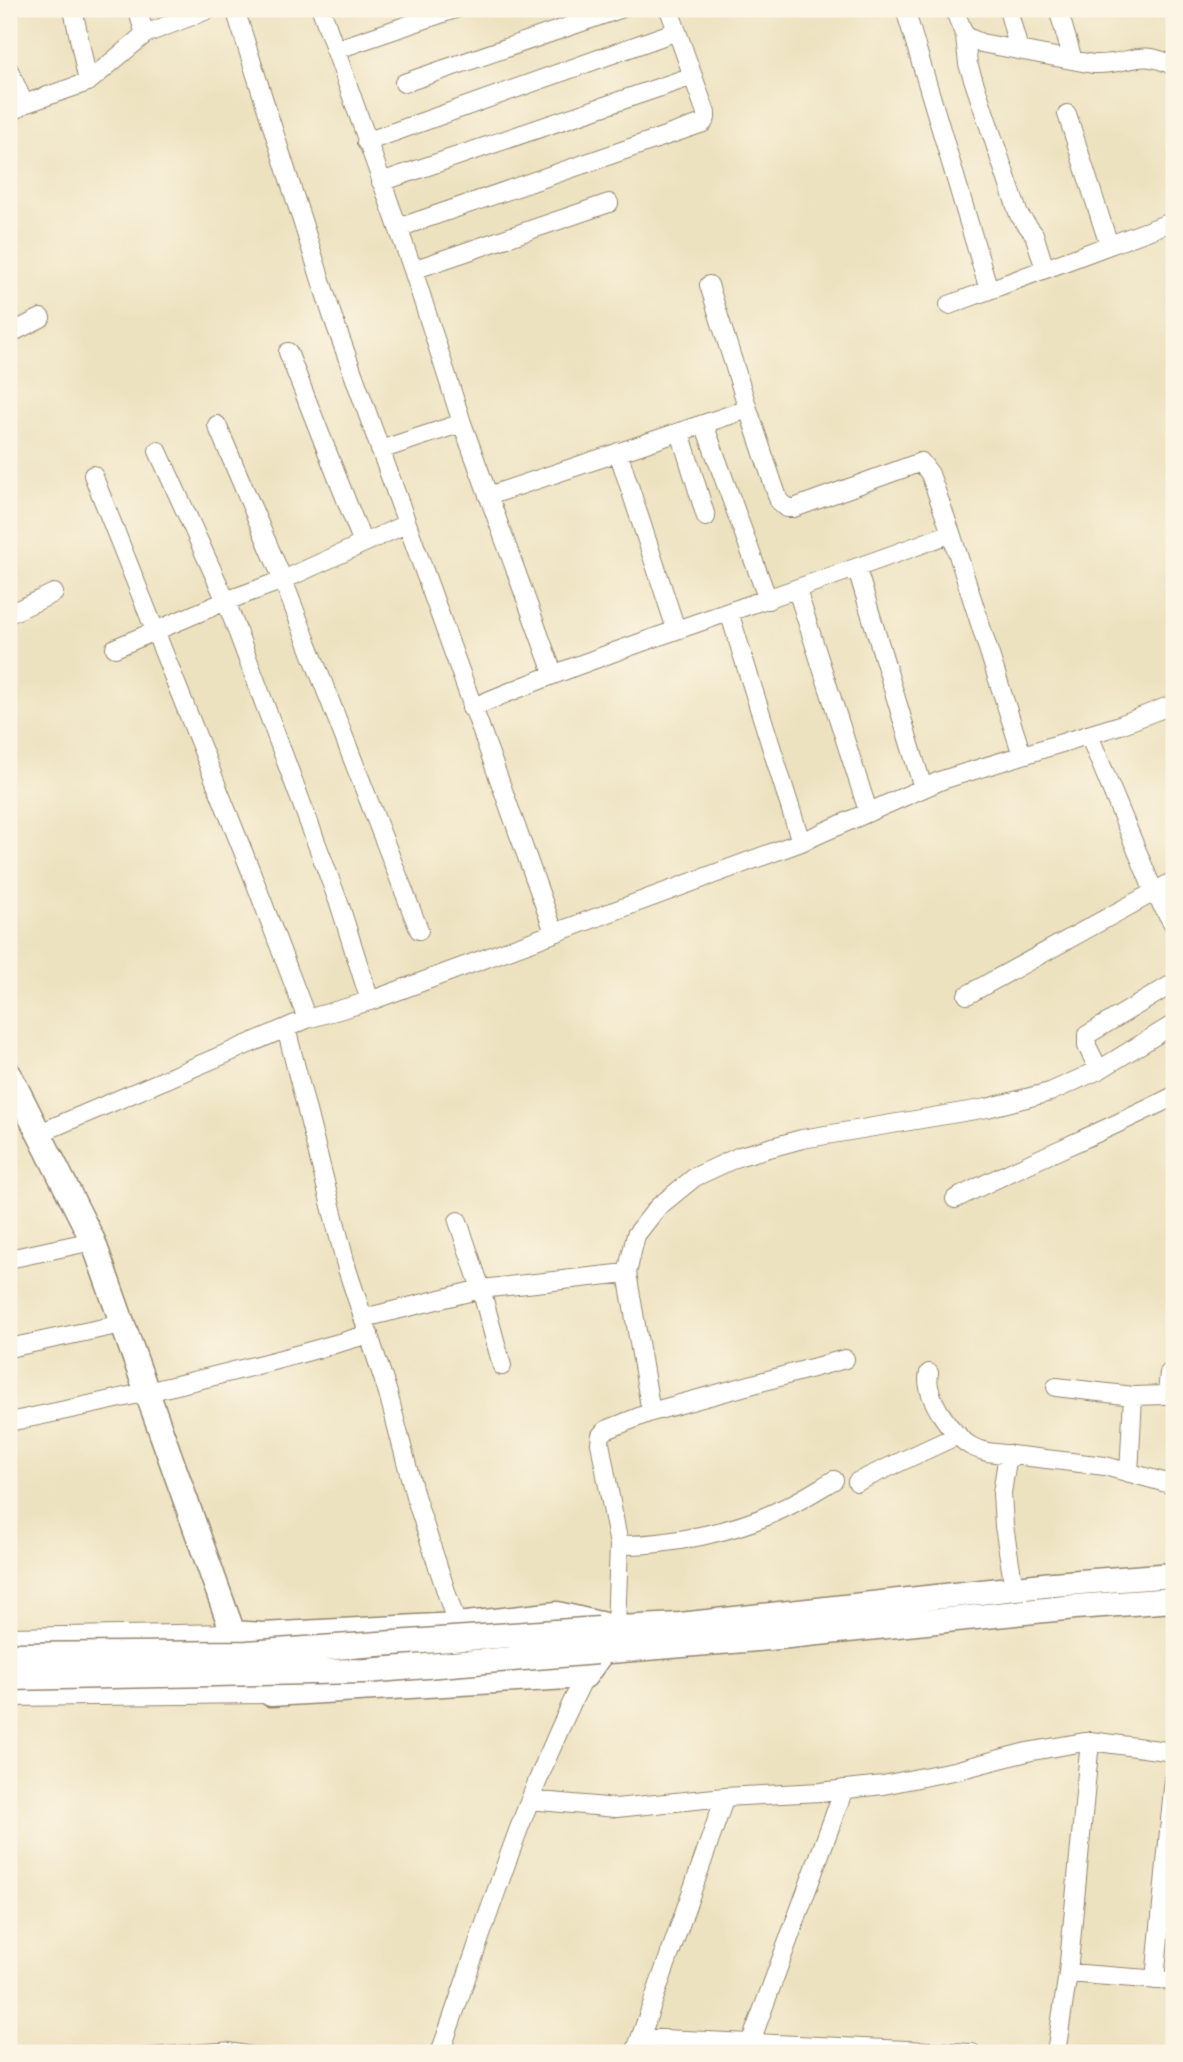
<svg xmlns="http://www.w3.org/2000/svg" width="1183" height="2062" viewBox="0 0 1183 2062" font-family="'Balsamiq Sans',sans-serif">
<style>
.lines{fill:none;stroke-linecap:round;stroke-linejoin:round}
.service-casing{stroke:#94866f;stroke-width:11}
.minor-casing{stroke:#94866f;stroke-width:20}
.secondary-casing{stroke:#94866f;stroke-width:27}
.service{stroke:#fff;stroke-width:9}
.minor{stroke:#fff;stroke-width:18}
.secondary{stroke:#fff;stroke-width:24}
.secondary-bridge-casing{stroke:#94866f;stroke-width:27;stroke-linecap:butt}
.secondary-bridge{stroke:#fff;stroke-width:24}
</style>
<rect width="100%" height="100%" fill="#fcf5e5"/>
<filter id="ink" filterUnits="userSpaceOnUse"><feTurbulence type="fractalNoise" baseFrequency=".0143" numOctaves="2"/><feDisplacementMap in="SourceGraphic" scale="14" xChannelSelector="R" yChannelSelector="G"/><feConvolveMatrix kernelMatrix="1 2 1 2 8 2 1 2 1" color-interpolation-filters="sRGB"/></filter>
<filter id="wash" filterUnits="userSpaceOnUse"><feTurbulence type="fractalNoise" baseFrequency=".00686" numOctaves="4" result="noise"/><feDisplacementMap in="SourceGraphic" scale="28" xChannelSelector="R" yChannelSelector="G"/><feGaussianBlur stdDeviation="1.57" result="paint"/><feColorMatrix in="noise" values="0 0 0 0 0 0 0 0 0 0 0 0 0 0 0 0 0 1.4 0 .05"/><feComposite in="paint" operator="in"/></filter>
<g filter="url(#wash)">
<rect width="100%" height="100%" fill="#ede2c0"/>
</g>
<g filter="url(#ink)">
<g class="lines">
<defs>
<path id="service" d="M143,2053l83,-6 35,6"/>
<path id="minor" d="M73,9l15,73
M137,9l8,25
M235,9l97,306 222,617
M321,9l92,261 49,153
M905,9l84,281
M954,9l11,27 16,7 112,21c37,2 44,-17 81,2
M1008,9l11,41
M1058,9l15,51
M965,36l3,28 51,151 15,19 11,35
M335,50l120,-41
M9,70l15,34
M404,83l216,-74
M9,114l15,-10 64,-22 57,-48 65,-25
M1067,114l42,131
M366,142l311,-111
M381,182l312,-106
M398,228l305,-105 3,-5v-5l-37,-104
M413,270l196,-67
M709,285l39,124
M949,305l225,-84
M9,334l32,-16
M288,352l75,191
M704,424l64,176
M217,425l66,155 136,350
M680,432l26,85
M380,450l82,-27 91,250
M158,451l68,150 114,305 30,95
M618,452l58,177
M93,475l159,399 55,145
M488,496l260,-87 31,92 8,7h7l127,-46 9,12 21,59
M857,569l66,219
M797,590l71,221
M729,612l72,230
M9,614l45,-21
M115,648l111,-47 57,-21 123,-56
M471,708c157,-67 321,-114 480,-175l71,222
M1089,735l65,157 20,33
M967,995l207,-114
M286,1028l61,241 41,124 27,103 42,129
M1099,1070l-12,-24v-11l87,-52
M40,1133l267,-114 63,-18 431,-159 141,-62 178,-55 54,-21
M955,1199c72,-37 147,-66 219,-103
M458,1221l23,68 21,77
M9,1259l84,-18
M364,1318l117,-29 146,-16
M9,1348l113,-24
M929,1373c-6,21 23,63 42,73 5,3 11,4 16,6l118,14 69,19
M1056,1387l77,9 -4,77
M1133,1396l32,-1 2,-2 2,-20 5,-4
M651,1412l194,-53
M9,1422c121,-25 241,-52 360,-88
M1008,1454l-6,39 2,33 10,62
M857,1482l101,-47
M619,1545c48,1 120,-14 163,-36 18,-8 35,-19 52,-29
M616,1628l3,-83 -19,-102 1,-8 5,-5 45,-18 -24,-139 9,-38 22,-28 37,-30 45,-21 62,-17 185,-31 63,-16 49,-22 75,-46
M9,1637l224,-4
M9,1697l262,-3
M530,1800l86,8 109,-11 95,-5 63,-7 75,-15 69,-18 63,-11 84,11
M1068,1973l106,8
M1155,1980l19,-202
M641,2038l331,15
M750,2044l94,-255
M440,2053c45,-126 84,-257 145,-377
M635,2053l90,-256
M1056,2053l12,-80 22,-232"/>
<path id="secondary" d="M9,1074l84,167 140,392 38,61 314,-18 17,-24
M599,1629l81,-4 373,-41 121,-9
M233,1633l29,2 195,-10 100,-11 51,12
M597,1652l172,-14 306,-31 99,-7"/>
</defs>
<use href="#service" class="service-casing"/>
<use href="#minor" class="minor-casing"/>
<use href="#secondary" class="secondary-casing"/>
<use href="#service" class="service"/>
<use href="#minor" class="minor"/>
<use href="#secondary" class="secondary"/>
<defs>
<path id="secondary-bridge" d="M9,1655l238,-2 352,-24
M9,1678l357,-7 231,-19"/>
</defs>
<use href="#secondary-bridge" class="secondary-bridge-casing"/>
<use href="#secondary-bridge" class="secondary-bridge"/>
</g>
</g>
<rect width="1183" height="2062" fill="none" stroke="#fcf5e5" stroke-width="35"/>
</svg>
